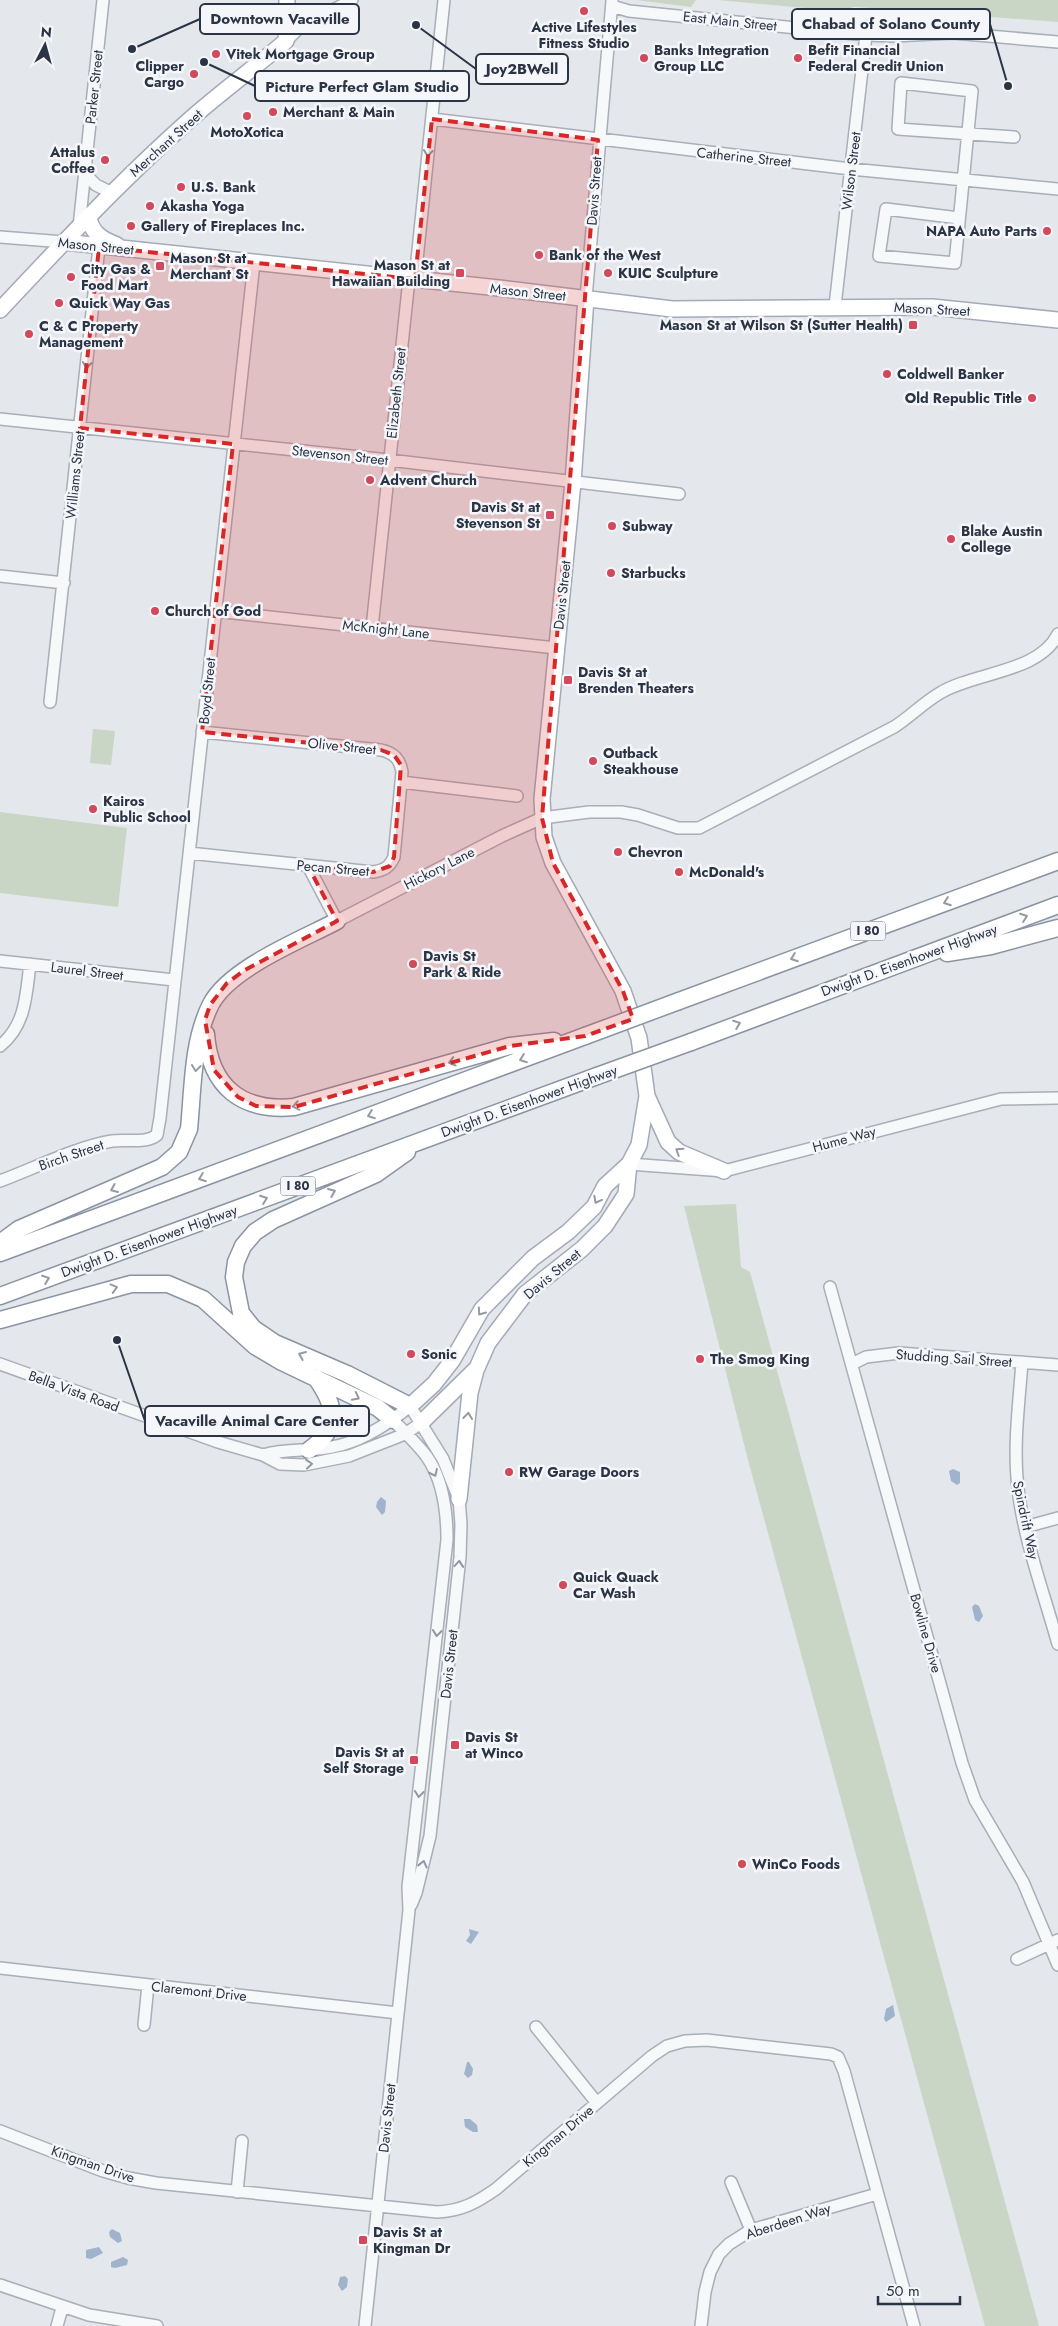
<svg xmlns="http://www.w3.org/2000/svg" width="1058" height="2326" viewBox="0 0 1058 2326" font-family="Jost,sans-serif">
<style>
.green{fill:#c9d6c5}
.water{fill:#9fb4cc}
.lines{fill:none;stroke-linecap:round;stroke-linejoin:round}
.minor-casing{stroke:#a9aeb7;stroke-width:14}
.major-casing{stroke:#a3abb8;stroke-width:18}
.highway-casing{stroke:#8b94a3;stroke-width:19}
.minor{stroke:#f7f8fa;stroke-width:11}
.major{stroke:#fff;stroke-width:15}
.highway{stroke:#fff;stroke-width:16}
.highway-bridge-casing{stroke:#8b94a3;stroke-width:19;stroke-linecap:butt}
.highway-bridge{stroke:#fff;stroke-width:16}
.oneway{stroke:#9196a0}
.oneway2{stroke:#959aa2}
.marked{fill:#d62828;fill-opacity:0.2;stroke:#d62828;stroke-width:4;stroke-dasharray:10 6;stroke-linejoin:round}
.poi-dot{fill:#d1495b;stroke:#f4f6f9;stroke-width:2}
.labels{text-anchor:middle;stroke-width:5;stroke-linejoin:round;paint-order:stroke}
.shield{fill:#f4f6f9;stroke:#676e7b;stroke-width:1}
.shield-label{font-size:12px;font-weight:bold;fill:#2b3445}
.street-label{font-size:14px;fill:#2b3445;stroke:#f4f6f9}
.poi-label{font-size:14px;font-weight:bold;fill:#2b3445;stroke:#f4f6f9;text-anchor:start}
.leader{fill:none;stroke:#2b3445;stroke-width:2}
.callout-dot{fill:#2b3445;stroke:#f4f6f9;stroke-width:2}
.callout{fill:#f4f6f9;stroke:#2b3445;stroke-width:2}
.callout-label{font-size:15px;text-anchor:middle;font-weight:bold;fill:#2b3445}
</style>
<rect width="100%" height="100%" fill="#e4e7ec"/>
<path class="green" d="M636,0h60l-5,7z
M718,0h340v22l-200,-15h-6l-4,5z
M93,729l22,2 -4,34 -21,-2z
M0,812l127,16 -9,79 -118,-14z
M736,1204l5,63 9,5 289,1054h-54l-237,-866 -64,-254z"/>
<path class="water" d="M953,1469l7,3v11l-3,2 -6,-4 -2,-10z
M381,1497l5,4 -1,11 -3,3 -6,-8 1,-5z
M975,1604l4,2 4,10 -4,6 -4,-2 -3,-13z
M469,1929l10,3 -8,12 -5,-3 4,-6z
M893,2005l2,11 -9,6 -2,-3 2,-10z
M467,2062h2l4,7 -1,6 -4,3 -4,-4z
M464,2119h6l7,6 1,7h-5l-8,-5z
M112,2229l8,4 2,8 -4,2 -8,-6 -1,-5z
M99,2247l4,6 -12,6 -5,-1v-8z
M123,2257l5,3 -1,5 -12,3 -4,-1v-5z
M345,2276l3,3 -1,8 -5,4 -4,-6 2,-8z"/>
<g class="lines">
<defs>
<path id="minor" d="M612,6l17,5 237,24 28,1 59,-3 105,9
M286,41l13,-13 53,-28
M432,119l419,50 207,20
M85,174l11,11 16,8
M959,218l-73,-9 -7,47 76,7 17,-172 -71,-8 -3,46 116,8
M79,227l24,-227
M0,237l64,5
M415,279l29,-279
M586,298l26,-297
M835,306l31,-271
M0,419l389,41 290,34
M0,576l64,7
M215,611l341,37
M372,628l37,-349
M50,702l49,-455
M401,782l116,14
M189,853l184,19c11,-2 16,-4 21,-15l8,-85c-2,-13 -8,-19 -21,-22l-179,-18
M308,866l29,55 165,-85 40,-18 47,-6h32l17,3 40,13h21l195,-101c16,-10 29,-24 46,-34 34,-21 99,-20 118,-59
M0,961l174,19
M0,1046c26,-21 26,-51 30,-82
M629,1164l95,7 277,-72 57,-1
M0,1181c35,-13 76,-34 112,-40 14,-2 34,3 45,-6l3,-17 94,-855
M830,1287l132,476 13,37 48,82 35,83
M1022,1362c-3,42 -9,84 -4,126 5,49 27,109 40,156
M0,1364l218,78 45,13 17,9 24,1 45,-9 56,-22 16,-11
M852,1364l14,-7 33,-4 159,12
M263,1455c25,-7 44,-3 69,-8 29,-5 56,-23 78,-41l33,53 16,40 2,25 -1,33 -30,279 -14,57 -5,12
M1025,1527l33,-9
M1017,1959l41,-19
M0,1968l398,45
M144,2025l4,-40
M536,2027l61,76
M0,2131l103,40 25,7 28,5 281,29c24,-1 39,-9 59,-23l156,-133 15,-10 18,-5 22,-1 124,14 7,3 6,14 70,255
M731,2182l20,48
M237,2192l5,-51
M0,2285l89,30 68,11
M57,2326l5,-18
M365,2326l44,-416 -1,-23 39,-347c0,-27 -4,-60 -20,-83 -9,-13 -23,-25 -34,-37
M701,2326l4,-34 5,-20 9,-18 10,-10 22,-14 126,-36"/>
<path id="major" d="M89,217c2,16 14,23 28,28
M64,242l435,46 173,21 260,-2 126,13
M0,310c60,-64 120,-128 186,-187 32,-29 67,-54 100,-82l1,-41
M647,1096l21,46 11,10 45,19
M410,1406l24,-22 18,-23 30,-52 51,-51 35,-26 26,-25 11,-21 24,-22
M421,1423l56,-55 11,-25 37,-49 57,-45 23,-23 21,-32 3,-30 10,-19 8,-49 -8,-58 -16,-47 -70,-128 -9,-26 -2,-38 31,-317 13,-184
M459,1499l11,-106 6,-23"/>
<path id="highway" d="M947,953l44,-7 67,-18
M679,1001l379,-140
M206,1034c4,53 36,78 88,73l216,-61 44,-5
M691,1042l367,-137
M407,1152l-31,22 -103,46 -18,12 -12,14 -7,16 -2,15 7,36 12,15 22,15 72,31 63,32
M0,1243l19,-14 143,-62 17,-15 10,-23c4,-40 3,-88 22,-125 19,-36 90,-64 126,-83
M0,1253l585,-217
M0,1296l597,-220
M0,1320l131,-36h37l35,15 52,47 27,16 96,46 15,12
M309,1450c32,-22 27,-44 7,-72"/>
</defs>
<use href="#minor" class="minor-casing"/>
<use href="#major" class="major-casing"/>
<use href="#highway" class="highway-casing"/>
<use href="#minor" class="minor"/>
<use href="#major" class="major"/>
<use href="#highway" class="highway"/>
<defs>
<path id="highway-bridge" d="M585,1036l94,-35
M597,1076l94,-34"/>
</defs>
<use href="#highway-bridge" class="highway-bridge-casing"/>
<use href="#highway-bridge" class="highway-bridge"/>
</g>
<defs><path id="oneway-chevron" d="M-2-3.5L2.5 0L-2 3.5" fill="none" stroke-width="1.6" stroke-linecap="round" stroke-linejoin="round" transform="scale(1.25)"/></defs>
<g class="oneway">
<use href="#oneway-chevron" transform="translate(428 153) rotate(96)"/>
<use href="#oneway-chevron" transform="translate(87 365) rotate(96)"/>
<use href="#oneway-chevron" transform="translate(309 1464) rotate(-5)"/>
<use href="#oneway-chevron" transform="translate(434 1473) rotate(65)"/>
<use href="#oneway-chevron" transform="translate(459 1564) rotate(-85)"/>
<use href="#oneway-chevron" transform="translate(437 1633) rotate(96)"/>
<use href="#oneway-chevron" transform="translate(419 1794) rotate(97)"/>
<use href="#oneway-chevron" transform="translate(423 1864) rotate(-76)"/>
</g>
<g class="oneway2">
<use href="#oneway-chevron" transform="translate(947 902) rotate(160)"/>
<use href="#oneway-chevron" transform="translate(1024 917) rotate(-20)"/>
<use href="#oneway-chevron" transform="translate(794 958) rotate(160)"/>
<use href="#oneway-chevron" transform="translate(737 1024) rotate(-21)"/>
<use href="#oneway-chevron" transform="translate(523 1059) rotate(160)"/>
<use href="#oneway-chevron" transform="translate(452 1062) rotate(164)"/>
<use href="#oneway-chevron" transform="translate(196 1068) rotate(97)"/>
<use href="#oneway-chevron" transform="translate(296 1106) rotate(169)"/>
<use href="#oneway-chevron" transform="translate(371 1115) rotate(160)"/>
<use href="#oneway-chevron" transform="translate(679 1151) rotate(-147)"/>
<use href="#oneway-chevron" transform="translate(202 1178) rotate(160)"/>
<use href="#oneway-chevron" transform="translate(114 1189) rotate(157)"/>
<use href="#oneway-chevron" transform="translate(332 1192) rotate(-23)"/>
<use href="#oneway-chevron" transform="translate(264 1199) rotate(-20)"/>
<use href="#oneway-chevron" transform="translate(597 1200) rotate(118)"/>
<use href="#oneway-chevron" transform="translate(46 1279) rotate(-21)"/>
<use href="#oneway-chevron" transform="translate(114 1288) rotate(-15)"/>
<use href="#oneway-chevron" transform="translate(481 1312) rotate(125)"/>
<use href="#oneway-chevron" transform="translate(302 1355) rotate(-157)"/>
<use href="#oneway-chevron" transform="translate(356 1397) rotate(27)"/>
<use href="#oneway-chevron" transform="translate(468 1416) rotate(-84)"/>
</g>
<path class="marked" d="M432,119l166,21 -56,678 11,45 70,128 10,28 -48,17 -75,10 -216,61 -38,-1 -18,-9 -24,-27 -9,-50 5,-15 17,-22 18,-13 92,-49 -29,-55 65,6 17,-6 4,-9 7,-92 -7,-10 -13,-5 -179,-18 31,-288 -153,-16 19,-181 316,32z"/>
<g class="poi-dot">
<circle cx="584" cy="11" r="5"/>
<circle cx="216" cy="54" r="5"/>
<circle cx="644" cy="58" r="5"/>
<circle cx="798" cy="58" r="5"/>
<circle cx="194" cy="74" r="5"/>
<circle cx="273" cy="112" r="5"/>
<circle cx="247" cy="116" r="5"/>
<circle cx="105" cy="160" r="5"/>
<circle cx="181" cy="187" r="5"/>
<circle cx="150" cy="206" r="5"/>
<circle cx="131" cy="226" r="5"/>
<circle cx="1047" cy="231" r="5"/>
<circle cx="539" cy="255" r="5"/>
<rect x="155" y="261" width="10" height="10" rx="2.5"/>
<rect x="455" y="268" width="10" height="10" rx="2.5"/>
<circle cx="608" cy="273" r="5"/>
<circle cx="71" cy="277" r="5"/>
<circle cx="59" cy="303" r="5"/>
<rect x="908" y="320" width="10" height="10" rx="2.5"/>
<circle cx="29" cy="334" r="5"/>
<circle cx="887" cy="374" r="5"/>
<circle cx="1032" cy="398" r="5"/>
<circle cx="370" cy="480" r="5"/>
<rect x="545" y="510" width="10" height="10" rx="2.5"/>
<circle cx="612" cy="526" r="5"/>
<circle cx="951" cy="539" r="5"/>
<circle cx="611" cy="573" r="5"/>
<circle cx="155" cy="611" r="5"/>
<rect x="563" y="675" width="10" height="10" rx="2.5"/>
<circle cx="593" cy="761" r="5"/>
<circle cx="93" cy="809" r="5"/>
<circle cx="618" cy="852" r="5"/>
<circle cx="679" cy="872" r="5"/>
<circle cx="413" cy="964" r="5"/>
<circle cx="411" cy="1354" r="5"/>
<circle cx="700" cy="1359" r="5"/>
<circle cx="509" cy="1472" r="5"/>
<circle cx="563" cy="1585" r="5"/>
<rect x="450" y="1740" width="10" height="10" rx="2.5"/>
<rect x="409" y="1755" width="10" height="10" rx="2.5"/>
<circle cx="742" cy="1864" r="5"/>
<rect x="358" y="2235" width="10" height="10" rx="2.5"/>
</g>
<g class="labels">
<g class="shield">
<rect x="850.5" y="921.5" width="35" height="19" rx="4"/>
<rect x="280.5" y="1176.5" width="35" height="19" rx="4"/>
</g>
<g class="shield-label">
<text x="868" y="935">I 80</text>
<text x="298" y="1190">I 80</text>
</g>
<g class="street-label">
<text transform="translate(730 21) rotate(6)" y="5">East Main Street</text>
<text transform="translate(94 87) rotate(-84)" y="5">Parker Street</text>
<text transform="translate(166 143) rotate(-42)" y="5">Merchant Street</text>
<text transform="translate(744 157) rotate(6)" y="5">Catherine Street</text>
<text transform="translate(851 171) rotate(-83)" y="5">Wilson Street</text>
<text transform="translate(594 191) rotate(-86)" y="5">Davis Street</text>
<text transform="translate(96 246) rotate(6)" y="5">Mason Street</text>
<text transform="translate(528 292) rotate(6)" y="5">Mason Street</text>
<text transform="translate(932 309) rotate(3)" y="5">Mason Street</text>
<text transform="translate(396 393) rotate(-84)" y="5">Elizabeth Street</text>
<text transform="translate(340 455) rotate(6)" y="5">Stevenson Street</text>
<text transform="translate(75 475) rotate(-84)" y="5">Williams Street</text>
<text transform="translate(562 595) rotate(-84)" y="5">Davis Street</text>
<text transform="translate(386 629) rotate(6)" y="5">McKnight Lane</text>
<text transform="translate(207 691) rotate(-84)" y="5">Boyd Street</text>
<text transform="translate(342 746) rotate(6)" y="5">Olive Street</text>
<text transform="translate(333 868) rotate(5)" y="5">Pecan Street</text>
<text transform="translate(439 868) rotate(-27)" y="5">Hickory Lane</text>
<text transform="translate(909 960) rotate(-20)" y="5">Dwight D. Eisenhower Highway</text>
<text transform="translate(87 971) rotate(7)" y="5">Laurel Street</text>
<text transform="translate(529 1101) rotate(-20)" y="5">Dwight D. Eisenhower Highway</text>
<text transform="translate(844 1139) rotate(-15)" y="5">Hume Way</text>
<text transform="translate(71 1155) rotate(-19)" y="5">Birch Street</text>
<text transform="translate(149 1241) rotate(-20)" y="5">Dwight D. Eisenhower Highway</text>
<text transform="translate(552 1274) rotate(-40)" y="5">Davis Street</text>
<text transform="translate(954 1358) rotate(4)" y="5">Studding Sail Street</text>
<text transform="translate(74 1391) rotate(20)" y="5">Bella Vista Road</text>
<text transform="translate(1026 1520) rotate(78)" y="5">Spindrift Way</text>
<text transform="translate(926 1633) rotate(74)" y="5">Bowline Drive</text>
<text transform="translate(449 1664) rotate(-84)" y="5">Davis Street</text>
<text transform="translate(199 1991) rotate(6)" y="5">Claremont Drive</text>
<text transform="translate(387 2118) rotate(-84)" y="5">Davis Street</text>
<text transform="translate(558 2136) rotate(-40)" y="5">Kingman Drive</text>
<text transform="translate(93 2164) rotate(19)" y="5">Kingman Drive</text>
<text transform="translate(788 2221) rotate(-18)" y="5">Aberdeen Way</text>
</g>
<g class="poi-label">
<text x="584" y="32" text-anchor="middle">Active Lifestyles<tspan x="584" dy="16">Fitness Studio</tspan></text>
<text x="654" y="55">Banks Integration<tspan x="654" dy="16">Group LLC</tspan></text>
<text x="808" y="55">Befit Financial<tspan x="808" dy="16">Federal Credit Union</tspan></text>
<text x="226" y="59">Vitek Mortgage Group</text>
<text x="184" y="71" text-anchor="end">Clipper<tspan x="184" dy="16">Cargo</tspan></text>
<text x="283" y="117">Merchant &amp; Main</text>
<text x="247" y="137" text-anchor="middle">MotoXotica</text>
<text x="95" y="157" text-anchor="end">Attalus<tspan x="95" dy="16">Coffee</tspan></text>
<text x="191" y="192">U.S. Bank</text>
<text x="160" y="211">Akasha Yoga</text>
<text x="141" y="231">Gallery of Fireplaces Inc.</text>
<text x="1037" y="236" text-anchor="end">NAPA Auto Parts</text>
<text x="549" y="260">Bank of the West</text>
<text x="170" y="263">Mason St at<tspan x="170" dy="16">Merchant St</tspan></text>
<text x="450" y="270" text-anchor="end">Mason St at<tspan x="450" dy="16">Hawaiian Building</tspan></text>
<text x="81" y="274">City Gas &amp;<tspan x="81" dy="16">Food Mart</tspan></text>
<text x="618" y="278">KUIC Sculpture</text>
<text x="69" y="308">Quick Way Gas</text>
<text x="903" y="330" text-anchor="end">Mason St at Wilson St (Sutter Health)</text>
<text x="39" y="331">C &amp; C Property<tspan x="39" dy="16">Management</tspan></text>
<text x="897" y="379">Coldwell Banker</text>
<text x="1022" y="403" text-anchor="end">Old Republic Title</text>
<text x="380" y="485">Advent Church</text>
<text x="540" y="512" text-anchor="end">Davis St at<tspan x="540" dy="16">Stevenson St</tspan></text>
<text x="622" y="531">Subway</text>
<text x="961" y="536">Blake Austin<tspan x="961" dy="16">College</tspan></text>
<text x="621" y="578">Starbucks</text>
<text x="165" y="616">Church of God</text>
<text x="578" y="677">Davis St at<tspan x="578" dy="16">Brenden Theaters</tspan></text>
<text x="603" y="758">Outback<tspan x="603" dy="16">Steakhouse</tspan></text>
<text x="103" y="806">Kairos<tspan x="103" dy="16">Public School</tspan></text>
<text x="628" y="857">Chevron</text>
<text x="689" y="877">McDonald's</text>
<text x="423" y="961">Davis St<tspan x="423" dy="16">Park &amp; Ride</tspan></text>
<text x="421" y="1359">Sonic</text>
<text x="710" y="1364">The Smog King</text>
<text x="519" y="1477">RW Garage Doors</text>
<text x="573" y="1582">Quick Quack<tspan x="573" dy="16">Car Wash</tspan></text>
<text x="465" y="1742">Davis St<tspan x="465" dy="16">at Winco</tspan></text>
<text x="404" y="1757" text-anchor="end">Davis St at<tspan x="404" dy="16">Self Storage</tspan></text>
<text x="752" y="1869">WinCo Foods</text>
<text x="373" y="2237">Davis St at<tspan x="373" dy="16">Kingman Dr</tspan></text>
</g>
</g>
<path class="leader" d="M132 49L200 19M1008 86L990 24M416 25L476 69M204 62L255 86M117 1340L145 1421"/>
<g class="callout-dot">
<circle cx="132" cy="49" r="5"/>
<circle cx="1008" cy="86" r="5"/>
<circle cx="416" cy="25" r="5"/>
<circle cx="204" cy="62" r="5"/>
<circle cx="117" cy="1340" r="5"/>
</g>
<g class="callout">
<rect x="200" y="4" width="159" height="30" rx="5"/>
<rect x="792" y="9" width="198" height="30" rx="5"/>
<rect x="476" y="54" width="92" height="30" rx="5"/>
<rect x="255" y="71" width="214" height="30" rx="5"/>
<rect x="145" y="1406" width="224" height="30" rx="5"/>
</g>
<g class="callout-label">
<text x="280" y="24">Downtown Vacaville</text>
<text x="891" y="29">Chabad of Solano County</text>
<text x="522" y="74">Joy2BWell</text>
<text x="362" y="92">Picture Perfect Glam Studio</text>
<text x="257" y="1426">Vacaville Animal Care Center</text>
</g>
<g transform="translate(45 45) rotate(6)" stroke="#f4f6f9" stroke-width="4" paint-order="stroke">
<path d="M0-4L9 19L0 12L-9 19Z" fill="#2b3445"/>
<text y="-8" font-size="14" font-weight="bold" text-anchor="middle" fill="#2b3445">N</text>
</g>
<path d="M878 2296v8h82v-8" fill="none" stroke="#2b3445" stroke-width="2.5"/>
<text x="886" y="2296" font-size="15" fill="#2b3445" stroke="#f4f6f9" stroke-width="4" paint-order="stroke">50 m</text>
</svg>
